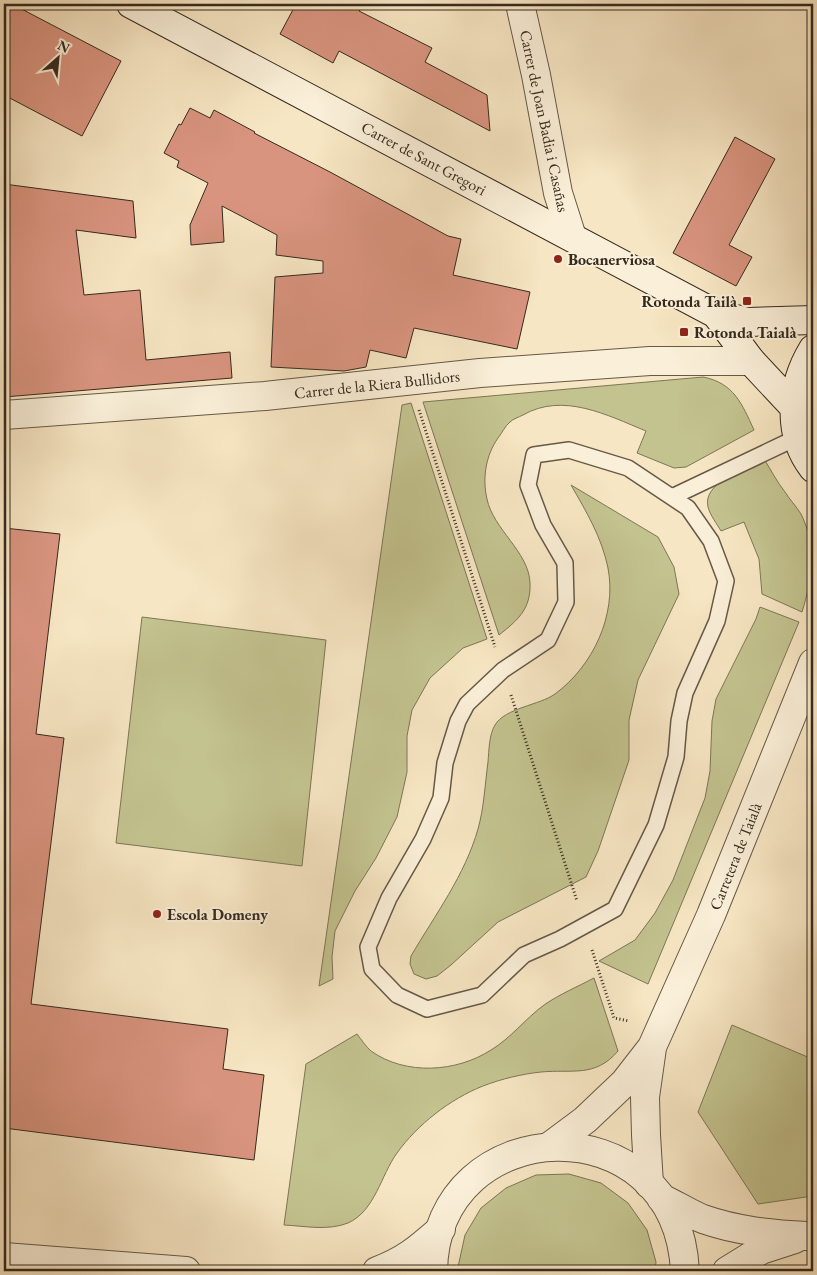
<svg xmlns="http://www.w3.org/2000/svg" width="817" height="1275" viewBox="0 0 817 1275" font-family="'EB Garamond',serif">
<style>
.green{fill:#c3c38f;stroke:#7c7656}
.building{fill:#d9947f;stroke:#362a1e}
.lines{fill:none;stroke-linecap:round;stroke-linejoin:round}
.service-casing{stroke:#665947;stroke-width:18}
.minor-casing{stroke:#665947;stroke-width:30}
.tertiary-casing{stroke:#665947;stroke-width:30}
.secondary-casing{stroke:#362a1e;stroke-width:30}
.path{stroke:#362a1e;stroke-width:3;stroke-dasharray:1 2.5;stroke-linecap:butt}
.service{stroke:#faefd8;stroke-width:15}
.minor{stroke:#faefd8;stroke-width:28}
.tertiary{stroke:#faefd8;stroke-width:28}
.secondary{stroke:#faefd8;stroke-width:28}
.poi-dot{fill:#8f2418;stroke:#faefd8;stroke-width:2}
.labels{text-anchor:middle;stroke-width:4;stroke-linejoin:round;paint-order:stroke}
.street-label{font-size:16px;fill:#362a1e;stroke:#faefd8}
.poi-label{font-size:16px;font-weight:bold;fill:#362a1e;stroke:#faefd8;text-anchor:start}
</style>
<rect width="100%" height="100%" fill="#f7e6c3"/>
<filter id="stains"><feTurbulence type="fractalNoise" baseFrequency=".004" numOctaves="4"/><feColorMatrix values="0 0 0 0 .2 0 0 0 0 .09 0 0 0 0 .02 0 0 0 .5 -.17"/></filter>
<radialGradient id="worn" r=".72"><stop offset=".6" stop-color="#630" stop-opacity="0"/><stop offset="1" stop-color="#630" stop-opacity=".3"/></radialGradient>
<path class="green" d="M703,377c31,6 39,27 51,53l-68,37 -12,1 -37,-15 9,-22c-39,-16 -83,-39 -123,-16 -4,2 -10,4 -13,7 -5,4 -8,11 -12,16 -12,17 -16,40 -11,61 6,30 42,53 43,84 1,26 -12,37 -31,52l-76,-233z
M411,403l76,236 -24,9 -33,30 -18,32 -5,26v36l-10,45 -21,41 -21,33 -20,40 -3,26 1,22 -14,7 83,-581z
M764,459c7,11 13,23 21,33 5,8 11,14 16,22 16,32 11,66 1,98l-40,-18 -3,-35 -15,-37 -23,9c-4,-7 -11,-16 -13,-24 -6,-25 39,-39 56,-48z
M571,485l87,52 16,30 5,27 -41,86 -9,40v40l-31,91 -12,26 -88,45 -47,43 -14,11 -11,3 -12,-5 -4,-10 1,-8c24,-41 54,-81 67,-127 6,-21 7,-45 10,-67 1,-12 1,-27 7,-37 10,-17 45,-20 60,-31 38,-28 62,-79 53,-126 -6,-30 -22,-57 -37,-83z
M760,607l39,15 -151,362 -49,-23 36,-21 20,-27 18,-33 32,-82 5,-27 2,-50 4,-22 40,-80z
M142,617l184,23 -24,226 -186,-23z
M594,978l24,73c-23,27 -46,18 -77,21 -19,2 -40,7 -58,14 -33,13 -66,39 -86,67 -16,22 -22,58 -49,70 -20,8 -44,3 -64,2l22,-161 51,-30c4,5 9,13 14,17 35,25 86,21 120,-1 20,-12 34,-31 53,-45 16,-11 33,-18 50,-27z
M732,1025l78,33 3,-7v145l-55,8 -60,-92z
M569,1174l32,9 27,20 19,27 9,32 -1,9h-197v-4l7,-32 16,-27 25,-20 30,-13z"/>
<path class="building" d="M4,4h8l109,57 -39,75 -78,-41z
M296,4h67l-4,7 73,37 -7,14 62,33 3,36 -151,-80 -6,12 -53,-29z
M190,108l20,10 4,-8 41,22 -1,1 76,39 118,64 13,3 -8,36 77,17 -13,57 -103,-21 -8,30 -36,-8 -4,17 -22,4 -73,-4 4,-90 48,-4v-12l-47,-6 1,-20 -55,-29 2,36 -33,3 -1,-20 18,-42 -31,-16 2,-6 -15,-8 15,-29 2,1z
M735,137l40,22 -46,86 23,12 -16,29 -63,-33z
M4,184l129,17 3,37 -60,-8 8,65 56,-5 6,70 84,-8 2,26 -228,19z
M4,528l56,6 -24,200 28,4 -33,266 197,25 -5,40 41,6 -10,85 -250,-32z"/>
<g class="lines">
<defs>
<path id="service" d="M569,450l59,18 60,40 23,33 15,40 -9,40 -32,72 -6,28 -3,36 -20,68 -41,84 -55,30 -36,16 -42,40 -55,14 -30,-14 -25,-26 -4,-22 21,-49 34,-59 18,-41 4,-35 13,-42 9,-17 36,-34 45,-30 18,-38 -1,-39 -22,-38 -15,-40 6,-30z
M672,497l126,-60"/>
<path id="minor" d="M520,4l16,71 22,118 14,44
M4,415l261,-19 215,-23 170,-12h101
M550,1146l35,-26 39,-37 28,-36 59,-132 102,-252
M649,1184l-3,-49 -1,-38 7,-49
M4,1257l182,14
M377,1271c29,-11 41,-22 64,-42"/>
<path id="tertiary" d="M661,1198c14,6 29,16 42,21 34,12 68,15 104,17
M433,1271c3,-161 243,-170 252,0
M727,1271l34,-21 34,-11"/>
<path id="secondary" d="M131,4l585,310 32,8 65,-2
M716,314l35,47 43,46
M813,349c-22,36 -27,84 0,119"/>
</defs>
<use href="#service" class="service-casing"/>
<use href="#minor" class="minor-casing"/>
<use href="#tertiary" class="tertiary-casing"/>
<use href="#secondary" class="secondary-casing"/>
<path class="path" d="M419,410l76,237
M511,695l66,206
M592,950l22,68 15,3"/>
<use href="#service" class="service"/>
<use href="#minor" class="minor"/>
<use href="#tertiary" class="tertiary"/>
<use href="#secondary" class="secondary"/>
</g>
<g class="poi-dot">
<circle cx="558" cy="259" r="5"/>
<rect x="742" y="296" width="10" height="10" rx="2.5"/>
<rect x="679" y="327" width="10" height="10" rx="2.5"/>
<circle cx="157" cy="914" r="5"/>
</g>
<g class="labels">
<g class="street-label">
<text transform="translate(545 121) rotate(78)" y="6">Carrer de Joan Badia i Casañas</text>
<text transform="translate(424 158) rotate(28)" y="6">Carrer de Sant Gregori</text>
<text transform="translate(377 384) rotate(-6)" y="6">Carrer de la Riera Bullidors</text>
<text transform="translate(735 856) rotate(-68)" y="6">Carretera de Taialà</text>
</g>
<g class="poi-label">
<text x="568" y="265">Bocanerviosa</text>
<text x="737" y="307" text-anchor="end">Rotonda Tailà</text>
<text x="694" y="338">Rotonda Taialà</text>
<text x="167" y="920">Escola Domeny</text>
</g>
</g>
<rect width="817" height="1275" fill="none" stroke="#f7e6c3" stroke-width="20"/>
<rect x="5" y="5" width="807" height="1265" fill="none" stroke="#362a1e" stroke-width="2.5"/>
<rect x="10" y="10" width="797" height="1255" fill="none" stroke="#362a1e"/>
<g transform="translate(58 58) rotate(27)" stroke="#faefd8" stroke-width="4" paint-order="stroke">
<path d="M0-4L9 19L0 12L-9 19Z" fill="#362a1e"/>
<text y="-8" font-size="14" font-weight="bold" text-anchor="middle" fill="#362a1e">N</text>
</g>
<rect width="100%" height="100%" filter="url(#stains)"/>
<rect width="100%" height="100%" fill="url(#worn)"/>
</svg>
